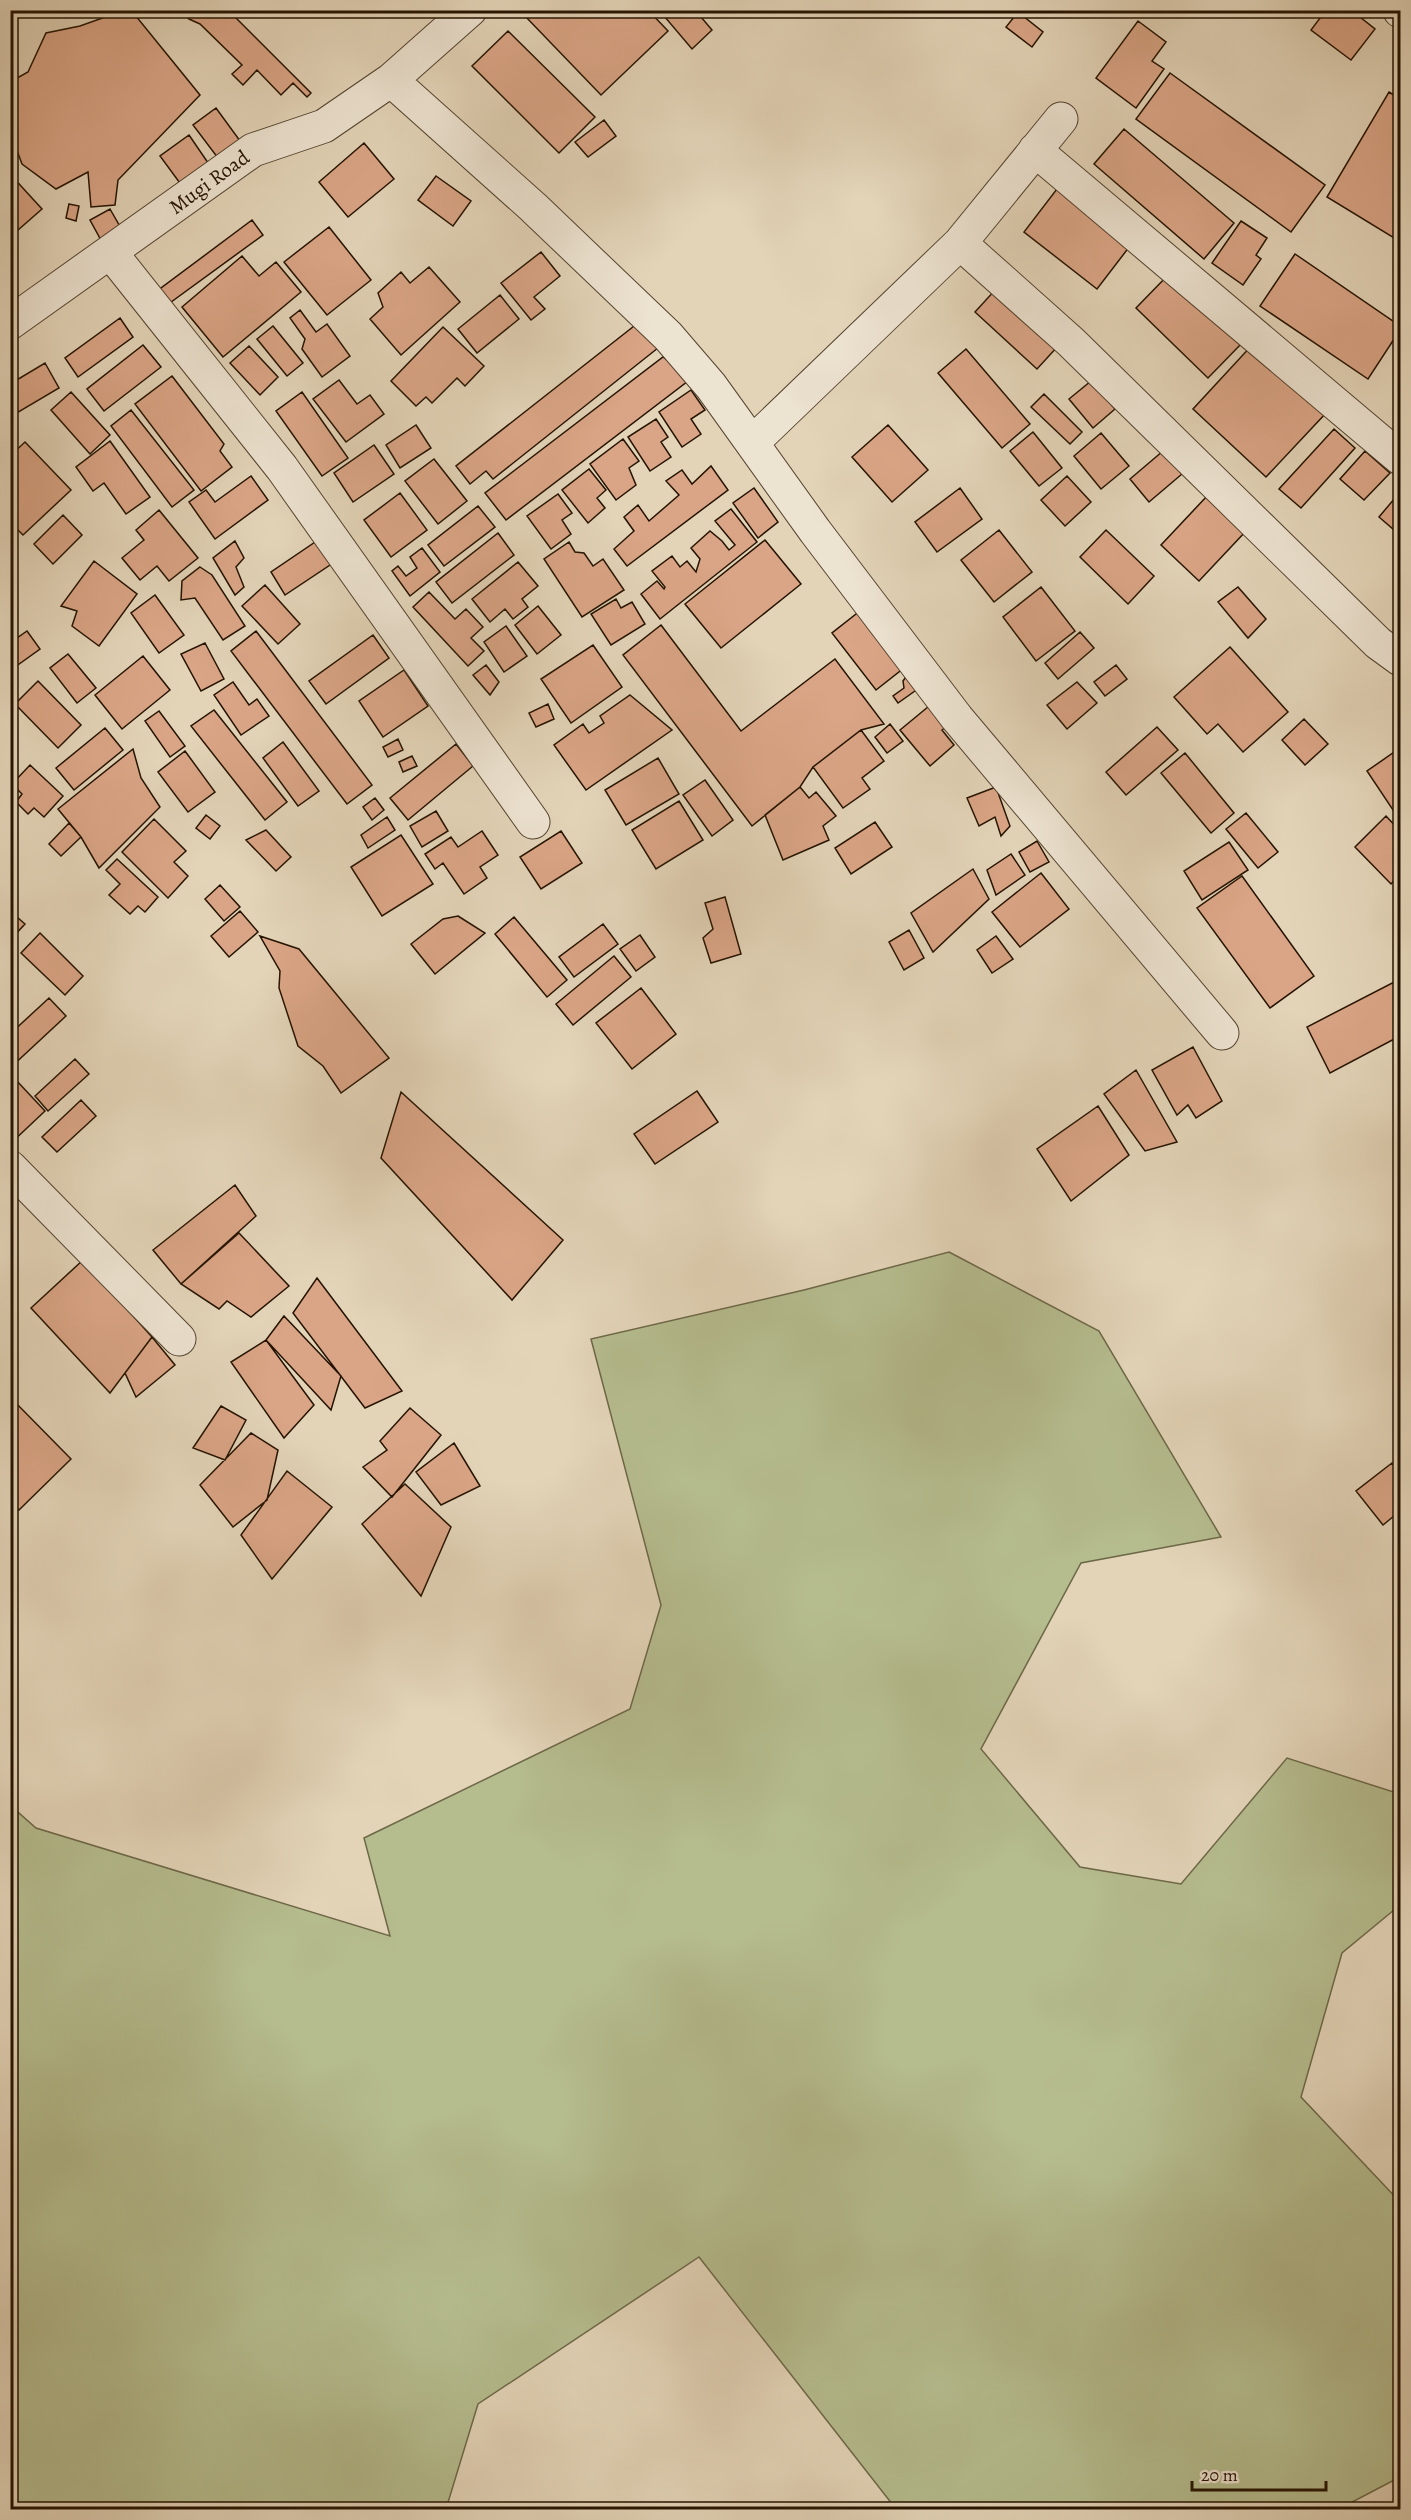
<svg xmlns="http://www.w3.org/2000/svg" width="1411" height="2520" viewBox="0 0 1411 2520" font-family="Alegreya,serif">
<style>
.green{fill:#b5bc8e;stroke:#6d6848;stroke-width:1.5}
.building{fill:#daa586;stroke:#251301;stroke-width:1.5}
.lines{fill:none;stroke-linecap:round;stroke-linejoin:round}
.minor-casing{stroke:#54432f;stroke-width:35}
.minor{stroke:#ede3d1;stroke-width:33}
.labels{text-anchor:middle;stroke-width:6;stroke-linejoin:round;paint-order:stroke}
.street-label{font-size:21px;fill:#251301;stroke:#ede3d1}
</style>
<rect width="100%" height="100%" fill="#e3d4b8"/>
<filter id="stains"><feTurbulence type="fractalNoise" baseFrequency=".00333" numOctaves="4"/><feColorMatrix values="0 0 0 0 .2 0 0 0 0 .09 0 0 0 0 .02 0 0 0 .5 -.17"/></filter>
<radialGradient id="worn" r=".72"><stop offset=".6" stop-color="#630" stop-opacity="0"/><stop offset="1" stop-color="#630" stop-opacity=".3"/></radialGradient>
<path class="green" d="M949,1252l150,79 122,206 -140,26 -100,186 99,118 101,17 106,-126 113,36v111l-58,48 -41,144 99,105v275l-61,32h-443l-197,-252 -221,147 -32,105h-435v-703l25,22 354,108 -26,-98 266,-129 31,-104 -70,-266 213,-49z"/>
<path class="building" d="M125,10h6l69,85 -82,85 -3,25 -24,2 -3,-35 -32,17 -34,-25 -12,-32v-50l18,-10 18,-39 34,-7z
M180,10h48l83,83 -4,4 -14,-14 -12,12 -24,-25 -14,15 -11,-11 10,-9 -42,-41 -11,-5z
M528,10h120l20,21 -67,64 -77,-80z
M659,10h36l17,20 -20,19z
M1326,10h25l24,19 -24,31 -40,-30z
M1018,12l25,20 -11,15 -26,-20z
M1138,21l28,21 -14,19 12,8 -28,39 -40,-30z
M508,31l87,86 -36,36 -87,-87z
M1170,73l155,112 -34,47 -155,-113z
M1389,92l11,7 -1,142 -72,-44z
M216,108l30,41 -22,17 -31,-41z
M604,120l12,16 -28,21 -13,-15z
M1124,129l110,94 -30,36 -110,-95z
M189,135l24,35 -28,20 -25,-34z
M364,143l30,36 -46,38 -29,-35z
M10,174l32,35 -32,28z
M436,176l35,25 -18,25 -35,-26z
M1060,185l73,57 -36,47 -73,-57z
M69,204l10,2 -3,15 -10,-3z
M110,209l12,21 -20,12 -12,-22z
M252,220l11,15 -96,70 -10,-14z
M1241,221l26,17 -11,17 5,4 -18,26 -31,-22z
M329,227l42,53 -44,35 -43,-53z
M541,252l19,24 -26,21 11,12 -14,11 -30,-37z
M1295,254l105,72v4l-32,49 -108,-73z
M242,256l17,20 17,-14 25,30 -78,65 -41,-50z
M429,267l31,35 -59,53 -31,-36 13,-12 -5,-14 23,-21 9,11z
M1170,273l72,70 -34,35 -72,-70z
M996,289l62,57 -21,23 -62,-57z
M500,295l19,24 -42,34 -19,-24z
M300,310l16,22 11,-8 23,32 -28,21 -20,-28 3,-10 -15,-21z
M120,318l13,19 -55,40 -13,-19z
M643,319l20,25 -170,135 -7,-8 -16,13 -14,-18z
M273,326l30,37 -16,13 -30,-37z
M443,327l41,39 -19,20 -8,-8 -25,25 -6,-6 -10,9 -25,-25z
M1253,344l73,69 -60,64 -73,-68z
M143,345l18,22 -57,44 -17,-22z
M249,346l29,31 -18,18 -30,-32z
M966,349l64,75 -28,24 -64,-75z
M663,357l29,21 -186,142 -21,-27z
M45,363l14,25 -49,29v-33z
M172,376l52,68 -4,7 12,16 -31,24 -66,-87z
M339,380l18,24 13,-9 14,19 -38,28 -33,-43z
M1091,381l24,28 -22,19 -24,-29z
M691,390l14,20 -14,9 10,15 -19,13 -23,-35z
M71,392l39,43 -20,19 -39,-44z
M302,392l46,66 -26,18 -46,-65z
M1044,394l38,38 -12,12 -39,-37z
M131,410l63,80 -22,17 -61,-81z
M656,419l12,18 -7,5 10,15 -21,14 -22,-34z
M416,425l15,23 -31,20 -14,-23z
M888,425l40,45 -36,32 -40,-45z
M1334,429l21,19 -54,60 -22,-19z
M1033,432l29,36 -23,18 -29,-35z
M1101,433l28,33 -28,23 -27,-33z
M623,439l16,22 -10,7 7,17 -20,15 -26,-36z
M110,441l40,56 -24,17 -22,-31 -11,8 -17,-24z
M25,442l46,48 -48,45 -13,-13v-66z
M374,445l20,29 -41,28 -19,-29z
M1163,451l19,23 -33,28 -19,-23z
M1365,451l25,22 -26,27 -24,-21z
M434,459l33,42 -29,23 -33,-43z
M711,466l17,24 -101,76 -13,-17 20,-18 -10,-14 14,-12 11,16 30,-26 -13,-14 16,-11 10,14z
M589,469l17,21 -9,8 8,10 -17,15 -26,-33z
M251,476l17,24 -53,39 -26,-37 17,-12 9,12z
M1067,476l24,26 -26,24 -24,-26z
M754,488l24,34 -20,16 -25,-35z
M960,488l22,31 -45,33 -22,-30z
M1400,492v43l-21,-18z
M400,493l27,37 -36,27 -27,-37z
M558,494l14,19 -10,7 9,14 -20,15 -24,-33z
M1208,495l38,36 -47,50 -38,-36z
M478,506l17,21 -51,39 -16,-21z
M731,509l26,33 -97,77 -19,-25 16,-13 7,8 1,-2 -13,-16 20,-15 8,11 7,-6 9,11 4,-13 -9,-11 19,-17 12,10 7,9 6,-5 -20,-24z
M159,510l39,48 -29,23 -12,-15 -17,14 -18,-22 22,-18 -8,-10z
M63,515l19,20 -29,29 -19,-20z
M999,530l33,42 -38,30 -33,-42z
M1106,530l48,46 -26,28 -48,-47z
M498,533l16,22 -62,48 -16,-21z
M327,534l15,23 -57,38 -14,-23z
M765,540l36,44 -80,64 -36,-44z
M235,541l9,17 -8,9 8,20 -9,8 -22,-37z
M569,542l6,10 9,1 9,13 10,-7 21,31 -42,27 -38,-58z
M422,548l18,24 -30,24 -18,-25 6,-5 8,10 11,-8 -7,-11z
M94,561l43,33 -38,52 -27,-20 5,-15 -16,-5z
M518,562l20,24 -16,13 6,8 -15,12 -8,-10 -15,13 -18,-23z
M200,567l12,8 33,51 -22,14 -28,-42 -14,2 1,-19z
M265,585l35,39 -22,20 -36,-38z
M1041,587l34,44 -39,30 -33,-44z
M1238,587l28,32 -18,19 -30,-36z
M429,592l26,27 11,-10 17,18 -12,11 13,13 -16,15 -55,-59z
M155,595l29,40 -25,18 -28,-40z
M616,599l5,9 11,-6 13,22 -34,21 -20,-31z
M870,603l44,57 -38,30 -44,-57z
M538,606l23,29 -24,19 -22,-29z
M661,625l80,106 94,-72 49,65 -23,6 -48,37 -13,20 -48,39 -129,-171z
M506,626l21,30 -23,16 -20,-30z
M27,631l13,18 -25,18 -5,-8v-16z
M256,631l116,154 -25,19 -116,-153z
M1080,632l14,16 -36,31 -13,-16z
M373,635l16,23 -63,46 -17,-23z
M205,643l19,36 -23,12 -20,-37z
M593,645l29,42 -51,36 -30,-44z
M1230,647l58,65 -45,40 -25,-28 -11,10 -33,-37z
M68,654l28,34 -19,15 -27,-35z
M143,656l27,34 -48,39 -27,-34z
M486,665l13,17 -9,13 -17,-20z
M1116,665l11,14 -22,17 -11,-14z
M913,667l16,14 -31,22 -5,-7 11,-8 -1,-7z
M404,670l24,36 -45,31 -24,-36z
M38,681l43,44 -23,23 -43,-44z
M233,682l16,23 8,-6 12,17 -28,19 -27,-40z
M1077,682l20,21 -30,26 -20,-24z
M630,695l42,35 -86,60 -32,-45 29,-21 6,9 15,-10 -4,-7z
M940,697l17,21 -15,12 12,15 -24,21 -30,-36z
M548,704l6,15 -18,8 -7,-14z
M214,710l73,92 -22,18 -74,-94z
M159,711l26,35 -15,11 -25,-36z
M1304,719l24,25 -23,21 -23,-25z
M890,724l13,17 -16,12 -12,-16z
M1157,727l21,23 -52,45 -20,-23z
M105,728l18,22 -49,40 -18,-22z
M861,730l23,31 -22,17 8,11 -27,19 -30,-41z
M398,739l5,11 -15,7 -5,-10z
M283,742l36,49 -21,15 -35,-48z
M456,744l17,22 -65,54 -18,-22z
M1400,748v61l-5,4 -28,-42z
M133,749l8,29 19,29 -61,61 -18,-31 -23,-28z
M185,751l30,41 -27,20 -30,-40z
M1185,753l49,60 -23,20 -50,-60z
M412,756l5,10 -14,6 -4,-10z
M658,758l21,36 -53,31 -21,-35z
M30,765l33,31 -19,21 -10,-9 -6,6 -12,-12 6,-8 -10,-10z
M705,780l28,40 -21,16 -29,-41z
M800,787l9,11 7,-6 20,24 -13,10 6,14 -46,20 -18,-45z
M996,787l14,39 -9,10 -6,-19 -16,9 -12,-28z
M375,798l9,12 -12,10 -9,-13z
M679,801l24,39 -47,29 -24,-39z
M436,811l12,20 -26,16 -12,-21z
M1246,813l32,39 -20,16 -32,-39z
M206,815l14,11 -10,13 -14,-11z
M1386,816l14,15v43l-9,10 -36,-37z
M387,817l8,13 -27,18 -7,-13z
M154,819l32,32 -12,11 14,14 -20,22 -46,-46z
M875,822l17,25 -41,27 -16,-26z
M69,823l12,14 -20,19 -12,-12z
M266,830l25,27 -15,14 -30,-31z
M482,831l16,24 -18,12 7,11 -23,16 -21,-31 -8,6 -10,-15 26,-17 7,10z
M561,831l21,32 -41,26 -21,-32z
M401,835l32,49 -51,32 -31,-49z
M1037,841l12,21 -19,10 -11,-20z
M1229,842l19,28 -46,30 -18,-29z
M1011,854l14,21 -29,20 -9,-25z
M117,859l41,38 -13,15 -7,-6 -8,8 -21,-19 11,-11 -14,-14z
M973,869l16,30 -56,53 -22,-39z
M1041,873l28,36 -49,38 -28,-35z
M1242,876l72,100 -44,32 -73,-100z
M220,885l20,22 -16,14 -19,-22z
M725,897l16,57 -30,9 -8,-25 10,-9 -8,-26z
M10,911l15,13 -15,16z
M240,911l18,21 -29,25 -18,-21z
M458,916l27,17 -50,41 -24,-30 32,-25z
M514,917l53,63 -20,17 -52,-63z
M603,924l15,20 -44,33 -15,-20z
M909,930l15,28 -20,12 -15,-28z
M40,933l43,43 -18,19 -44,-42z
M640,935l15,22 -19,14 -16,-22z
M260,936l39,13 90,109 -48,35 -18,-27 -25,-20 -19,-58 1,-17z
M996,936l17,23 -21,14 -15,-23z
M614,956l17,21 -58,48 -17,-21z
M1400,979v57l-70,37 -23,-46z
M641,988l35,46 -44,35 -36,-46z
M49,998l17,18 -56,52v-34z
M1193,1047l29,54 -26,17 -8,-13 -11,10 -25,-45z
M75,1059l14,15 -41,37 -13,-15z
M1136,1070l41,72 -32,9 -41,-57z
M15,1079l30,32 -35,33v-61z
M697,1091l21,31 -63,42 -21,-30z
M401,1092l162,148 -51,60 -131,-142z
M81,1100l15,16 -39,36 -15,-15z
M1098,1106l31,49 -58,46 -34,-52z
M235,1185l21,31 -75,68 -28,-34z
M239,1233l50,53 -38,31 -24,-16 -8,8 -38,-25z
M83,1260l69,77 -42,56 -79,-85z
M317,1278l85,113 -37,17 -72,-95z
M284,1316l57,60 -10,34 -65,-70z
M152,1337l23,28 -39,32 -11,-24z
M266,1340l48,65 -30,33 -53,-76z
M10,1397l61,62 -52,51 -9,-8z
M221,1406l25,14 -21,40 -32,-12z
M410,1408l31,27 -49,62 -29,-30 24,-17 -7,-9z
M251,1433l27,17 -11,50 -34,27 -33,-42z
M454,1443l26,43 -39,19 -25,-33z
M1392,1463l8,10v38l-17,14 -27,-34z
M287,1471l45,36 -60,72 -31,-44z
M405,1484l46,43 -30,69 -59,-72z"/>
<g class="lines">
<defs>
<path id="minor" d="M1400,10v1
M391,80l142,127 135,129 43,50 104,145 142,187 265,315
M1035,150l365,308
M960,243l111,99 307,301 22,16
M111,253l171,215 251,354
M10,323l243,-173 71,-24 67,-46 79,-70
M753,442l207,-199 101,-124
M10,1167l169,172"/>
</defs>
<use href="#minor" class="minor-casing"/>
<use href="#minor" class="minor"/>
</g>
<g class="labels">
<g class="street-label">
<text transform="translate(209 182) rotate(-36)" y="7">Mugi Road</text>
</g>
</g>
<rect width="1411" height="2520" fill="none" stroke="#e3d4b8" stroke-width="36"/>
<rect x="12" y="12" width="1387" height="2496" fill="none" stroke="#251301" stroke-width="3"/>
<rect x="18" y="18" width="1375" height="2484" fill="none" stroke="#251301" stroke-width="1.5"/>
<path d="M1192 2481v9h134v-9" fill="none" stroke="#251301" stroke-width="3"/>
<text x="1201" y="2481" font-size="18" fill="#251301" stroke="#ede3d1" stroke-width="4.5" paint-order="stroke">20 m</text>
<rect width="100%" height="100%" filter="url(#stains)"/>
<rect width="100%" height="100%" fill="url(#worn)"/>
</svg>
